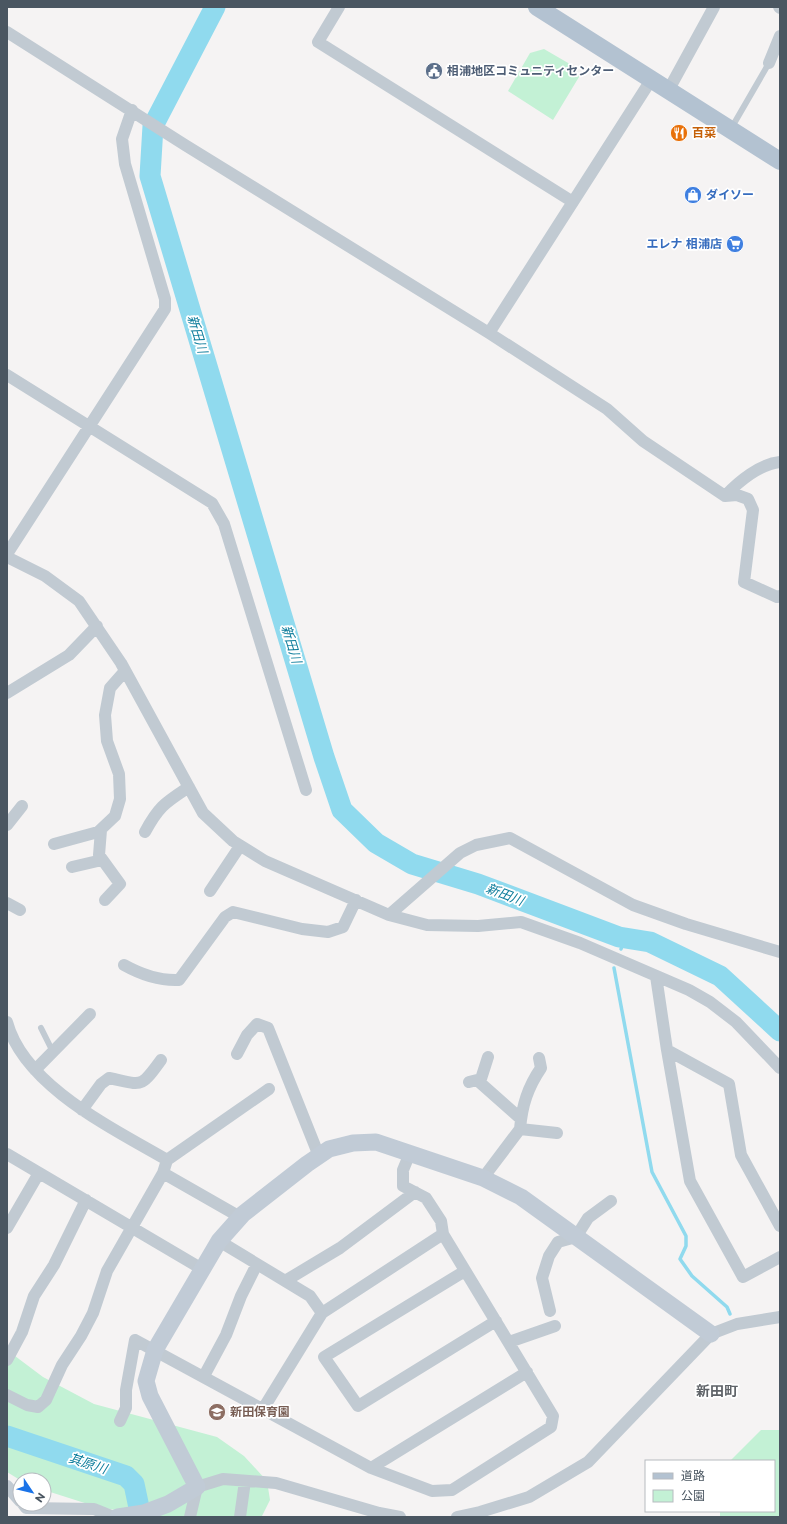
<svg xmlns="http://www.w3.org/2000/svg" width="787" height="1524" viewBox="0 0 787 1524" font-family="Montserrat,'Noto Sans JP',sans-serif">
<style>
.green{fill:#c3f1d5}
.lines{fill:none;stroke-linecap:round;stroke-linejoin:round}
.stream{stroke:#90daee;stroke-width:3.5}
.river{stroke:#90daee;stroke-width:21}
.lane{stroke:#c1cad2;stroke-width:6}
.street{stroke:#c1cad2;stroke-width:12}
.secondary{stroke:#c1cbd6;stroke-width:17}
.primary{stroke:#b3c2d1;stroke-width:18}
.labels{text-anchor:middle;stroke-width:3.5;stroke-linejoin:round;paint-order:stroke}
.service-label{font-size:12px;font-weight:bold;fill:#4e5e75;stroke:#fff;text-anchor:start}
.food-label{font-size:12px;font-weight:bold;fill:#c56008;stroke:#fff;text-anchor:start}
.shop-label{font-size:12px;font-weight:bold;fill:#366cbe;stroke:#fff;text-anchor:start}
.education-label{font-size:12px;font-weight:bold;fill:#785e54;stroke:#fff;text-anchor:start}
.water-label{font-size:13px;font-style:italic;fill:#0c7c9b;stroke:#fff}
.quarter-label{font-size:14px;font-weight:bold;fill:#5f6368;stroke:#fff}
</style>
<rect width="100%" height="100%" fill="#f5f3f3"/>
<path class="green" d="M544,49l31,18 4,10 -26,43 -45,-29 22,-38z
M7,1350l36,27 51,27 123,33 27,19 23,25 3,19 -8,16 -110,1 -58,-11 -50,-16v-10h-24l-13,-8z
M761,1430h19v87h-60v-6h54v-50h-44z"/>
<g class="lines">
<path class="stream" d="M621,949l4,-11
M614,968l38,204 34,64v10l-6,13 12,17 35,31 3,7"/>
<path class="river" d="M215,7l-62,119 -3,50 174,581 18,53 34,33 36,21 66,20 141,53 31,5 70,34 60,55
M7,1436l119,40 8,8 7,33"/>
<path class="lane" d="M732,127l37,-64
M41,1028l12,24"/>
<path class="street" d="M339,7l-21,35 255,160
M779,7l1,1
M7,32l178,113 304,188 118,76 36,32 82,55 12,-1 11,4 5,11 -9,72 33,15 3,-1
M769,63l11,-27
M668,91l46,-84
M489,333l162,-253
M7,375l205,128 12,21 82,266
M725,496c14,-15 35,-32 55,-34
M7,554l158,-245v-10l-40,-135 -3,-25 10,-29
M7,557l38,19 34,25 42,62 82,150 30,28 32,20 124,54 38,10 51,1 43,-4 59,21 109,47 21,12 26,20 44,46
M7,693l62,-38 28,-29
M7,825l15,-19
M101,830l-2,25 21,29 -15,16
M145,832c14,-26 20,-29 44,-45
M54,844l44,-12 17,-16 5,-17 -1,-25 -12,-33 -2,-26 5,-27 15,-17
M72,867l30,-7
M210,891l30,-45
M7,903l13,7
M389,915l71,-62 16,-8 34,-7 123,67 53,19 94,28
M124,965c18,10 35,16 55,15l46,-63 8,-5 69,17 26,3 15,-5 13,-27
M656,976l11,74 62,34 12,71 39,71
M7,1022c17,64 107,107 160,138l-4,13 -56,98 -14,42 -12,23 -19,29 -16,35 -8,7 -11,-2 -20,-10
M667,1050l23,131 53,96 37,-20
M237,1054l10,-19 10,-11 11,4 51,128
M35,1070l55,-56
M469,1082l8,-2 44,39
M480,1082l8,-25
M82,1110l19,-26 8,-6c34,7 31,11 52,-18
M520,1129c2,-24 8,-42 21,-61l-2,-10
M7,1154l195,115
M167,1160l102,-71
M163,1173l77,44
M483,1178l37,-49 37,4
M7,1228l32,-55
M219,1241l91,55 12,17
M465,1271l-141,86 34,49 138,-85
M285,1281l55,-33 75,-56
M550,1311l-8,-33 7,-22 9,-14 18,-5 12,-19 23,-17
M509,1342l46,-16
M7,1360l15,-28 12,-36 20,-31 32,-65
M204,1376l22,-41 15,-39 16,-32
M263,1409l59,-96 121,-79
M120,1421l6,-13v-18l9,-50 236,128 61,23 20,-1 99,-63 2,-11 -110,-182 -2,-13 -15,-23 -23,-12v-16l7,-17
M371,1468l156,-96
M7,1486l13,15
M23,1504l3,4 68,1 20,8
M190,1517l7,-30 26,-8 53,4 103,30 21,4
M240,1517l5,-36
M457,1517l23,-5 49,-15 59,-35 123,-128 26,-10 43,-7"/>
<path class="secondary" d="M118,1517l26,-4 24,-9 29,-17 -47,-91 -4,-15 9,-31 64,-109 24,-27 64,-50 22,-15 24,-6 23,-1 107,36 38,19 190,137"/>
<path class="primary" d="M537,7l243,154"/>
</g>
<defs>
<symbol id="civic-disc" viewBox="-11 -11 22 22"><circle r="9.5" fill="#5c6f8a" stroke="#fff"/><path d="M-.6-6.5H3V-4.5H.6V-3L4-1V1h2V6H-6V1h2V-1L-.6-3ZM-1.2 2.5V6h2.4V2.5Z" fill="#fff"/></symbol>
<symbol id="restaurant-disc" viewBox="-11 -11 22 22"><circle r="9.5" fill="#e8710a" stroke="#fff"/><path d="M-5-6h1v4h1v-4h1v4h1v-4h1v5L-1.5 .5V6h-2V.5L-5-1ZM5-6V6H3V1.5H1.5Q1.5-4 5-6Z" fill="#fff"/></symbol>
<symbol id="shop-disc" viewBox="-11 -11 22 22"><circle r="9.5" fill="#3f7fe0" stroke="#fff"/><path d="M-5-2.5h2.3a2.7 3.5 0 0 1 5.4 0H5L5.5 6h-11ZM-1.5-2.5h3a1.5 2.3 0 0 0-3 0Z" fill="#fff"/></symbol>
<symbol id="supermarket-disc" viewBox="-11 -11 22 22"><circle r="9.5" fill="#3f7fe0" stroke="#fff"/><path d="M-6-5.5h2.5l.6 2H6L4.5 2H-2.5L-4.4-4H-6ZM-1.5 3.2a1.3 1.3 0 1 0 .1 0ZM3 3.2a1.3 1.3 0 1 0 .1 0Z" fill="#fff"/></symbol>
<symbol id="school-disc" viewBox="-11 -11 22 22"><circle r="9.5" fill="#8d6e63" stroke="#fff"/><path d="M0-5L7-2L0 1L-7-2ZM-4 1L0 2.5L4 1V4Q0 6-4 4Z" fill="#fff"/></symbol>
</defs>
<g fill-rule="evenodd">
<use href="#civic-disc" x="424" y="61" width="20" height="20"/>
<use href="#restaurant-disc" x="669" y="123" width="20" height="20"/>
<use href="#shop-disc" x="683" y="185" width="20" height="20"/>
<use href="#supermarket-disc" x="725" y="234" width="20" height="20"/>
<use href="#school-disc" x="207" y="1402" width="20" height="20"/>
</g>
<g class="labels">
<g class="service-label">
<text x="447" y="75">相浦地区コミュニティセンター</text>
</g>
<g class="food-label">
<text x="692" y="137">百菜</text>
</g>
<g class="shop-label">
<text x="706" y="199">ダイソー</text>
<text x="722" y="248" text-anchor="end">エレナ 相浦店</text>
</g>
<g class="education-label">
<text x="230" y="1416">新田保育園</text>
</g>
<g class="water-label">
<text transform="translate(198 334) rotate(73)" y="5">新田川</text>
<text transform="translate(292 644) rotate(73)" y="5">新田川</text>
<text transform="translate(505 894) rotate(21)" y="5">新田川</text>
<text transform="translate(88 1463) rotate(18)" y="5">其原川</text>
</g>
<g class="quarter-label">
<text x="717" y="1396">新田町</text>
</g>
</g>
<rect width="787" height="1524" fill="none" stroke="#4a5661" stroke-width="16"/>
<rect x="645" y="1460" width="130" height="52" fill="#ffffff" stroke="#b7bbc0"/>
<rect x="653" y="1473" width="20" height="6" fill="#b3c2d1" stroke="#b7bbc0"/>
<text x="681" y="1480" font-size="12" fill="#4a5661">道路</text>
<rect x="653" y="1490" width="20" height="12" fill="#c3f1d5" stroke="#b7bbc0"/>
<text x="681" y="1500" font-size="12" fill="#4a5661">公園</text>
<g transform="translate(32 1492) rotate(125)"><circle r="19" fill="#ffffff" stroke="#b7bbc0"/>
<path d="M0-3L7 15L0 10L-7 15Z" fill="#1a73e8"/>
<text y="-6" font-size="11" font-weight="bold" text-anchor="middle" fill="#4a5661">N</text>
</g>
</svg>
